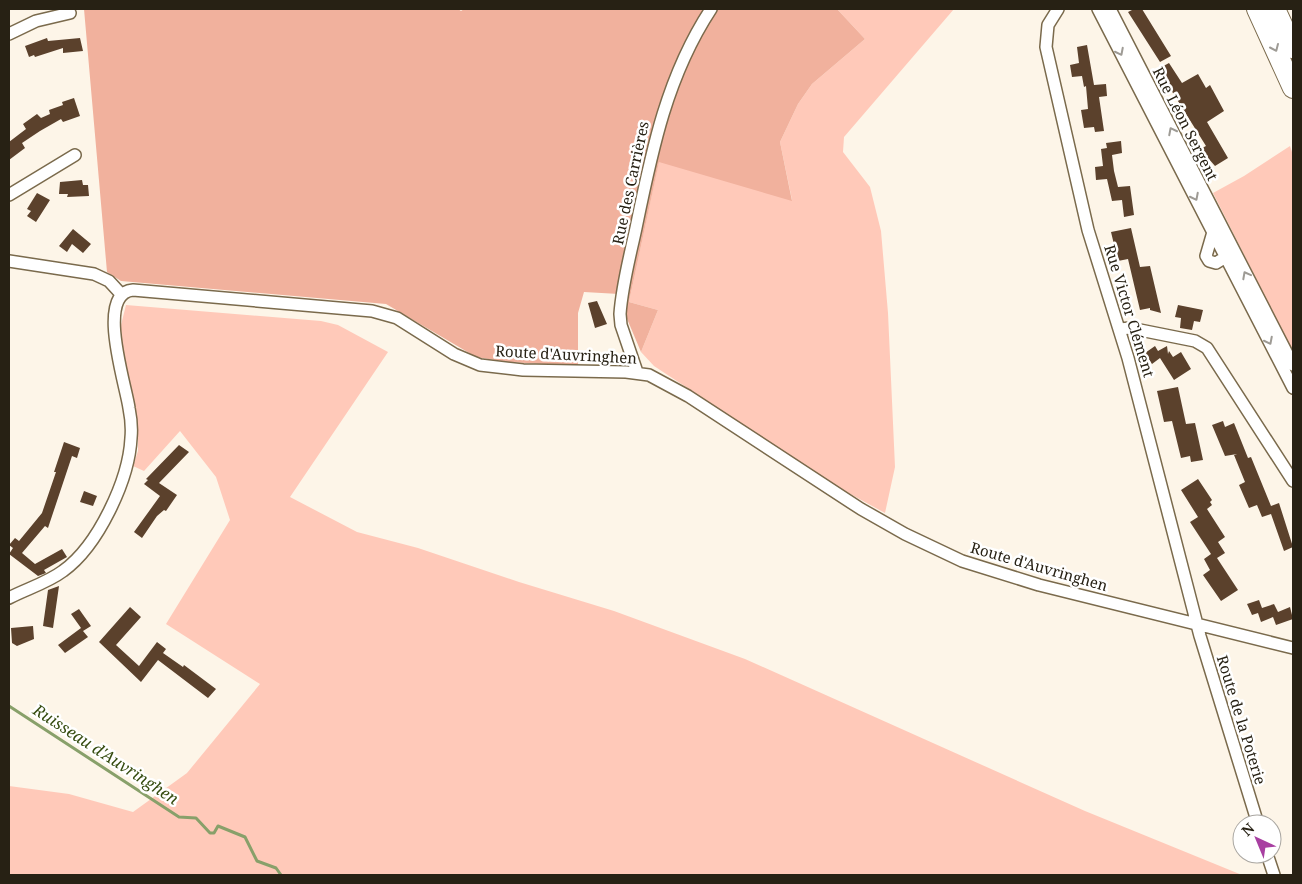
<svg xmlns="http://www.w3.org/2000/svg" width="1302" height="884" viewBox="0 0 1302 884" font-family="'Noto Serif',serif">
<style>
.green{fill:#ffc9b9}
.forest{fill:#f1b19d}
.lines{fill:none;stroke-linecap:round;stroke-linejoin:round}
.stream{stroke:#88a06a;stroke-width:3}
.building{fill:#5b412c}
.minor-casing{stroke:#7a6a4c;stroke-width:14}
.motorway-casing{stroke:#7a6a4c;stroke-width:22}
.minor{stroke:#fff;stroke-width:11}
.motorway{stroke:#fff;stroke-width:20}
.oneway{stroke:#9e9b95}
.labels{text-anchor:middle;stroke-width:5;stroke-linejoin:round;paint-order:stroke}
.street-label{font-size:15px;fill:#272114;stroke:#fff}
.water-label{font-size:16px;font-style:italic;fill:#354c10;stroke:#fff}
</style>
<rect width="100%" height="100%" fill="#fdf5e8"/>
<path class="green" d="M837,9h117l-110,128 -1,15 27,35 11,44 7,82 7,154 -10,46 -42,-23 -189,-124 -13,-14 17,-42 -29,-8 30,-141 133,39 -12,-58 18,-38 14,-20 53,-45z
M1290,146l3,9v197l-80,-159 31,-17z
M126,305l195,16 17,4 50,27 -98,145 67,35 61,16 101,34 95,29 131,48 340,152 157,64h-1233v-89l60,8 64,18 54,-39 73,-89 -94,-60 64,-104 -14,-43 -36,-46 -36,40 -11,-5 5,-15v-21l-17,-93v-12z"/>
<path class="forest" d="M84,9h374l3,2 3,-2h373l28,30 -53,45 -14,20 -18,38 12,59 -133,-39 -30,140 29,8 -17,42 -16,-38 -6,-20 -35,-2 -6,21v53l-71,-4 -31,-5 -90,-53 -265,-23 -14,-9z"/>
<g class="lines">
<path class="stream" d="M9,706l170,111 17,1 14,15h4l4,-7 27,11 12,24 19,7 5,7"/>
</g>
<path class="building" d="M1134,9h8l29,47 -11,6 -32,-50z
M47,38l1,3 32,-3 3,13 -20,2v-5l-28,9 -1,-2 -5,2 -4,-11z
M1087,45l7,40 12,-1 1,12 -8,1 5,34 -9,1 -1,-5 -10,1 -3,-18 7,-1 -2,-23 -2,1 -2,-11 -10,1 -2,-12 9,-2 -2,-16z
M1169,63l13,20 16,-9 8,14 4,-3 14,26 -17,11 21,36 -13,8 -15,-17 6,-3 -48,-77z
M74,98l6,18 -17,6 -2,-3 -21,12 -18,12 3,5 -16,12v-18l17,-13 -3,-5 14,-10 4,4 9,-4 -1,-4 14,-5 -1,-3z
M1121,141l1,12 -10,2 2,16 4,16 12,-1 4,29 -10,2 -2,-17 -10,1 -5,-22 -11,1 -1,-13 8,-1 -2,-17 6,-1 -1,-5z
M82,180l1,5h5l1,11 -22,1 1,-3h-9l1,-12z
M37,193l13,7 -14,22 -9,-6 4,-5 -4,-2z
M1131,228l9,39 10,-1 11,47 -11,-3v-2l-10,2 -12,-51 -10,2 -7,-29z
M73,229l18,15 -8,9 -11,-9 -5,8 -8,-6z
M597,301l10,23 -12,4 -7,-25z
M1178,305l25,5 -3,12 -6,-1 -2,9 -12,-2 1,-10 -6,-1z
M1155,346l3,5 9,-5 1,8 1,-3 4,6 8,-5 10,17 -17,11 -14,-22 -8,6 -7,-11z
M1178,387l8,37 9,-1 8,37 -12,2 -1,-6 -9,2 -9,-37 -8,1 -7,-31z
M1223,421l2,6 9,-4 14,35 3,-1 20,49 8,-3 14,44 -9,4 -13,-37 -9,3 -5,-12 -8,3 -10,-23 6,-3 -11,-27 3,-1 -12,2 -13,-31z
M64,442l16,6 -3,10 -5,-2 -24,72 -3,-2 -23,27 13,11 27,-15 5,8 -23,13 2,3 -8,3 -29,-22 4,-6 -4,-3 6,-7 4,3 23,-28 14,-41h-2z
M179,445l10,7 -30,31 18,12 -11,16 -2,-1 -7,6 -15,22 -8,-6 26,-36 -16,-12 4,-4 -2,-1z
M1198,479l14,21 -2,2 2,3 -5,4 18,28 -7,5 7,11 -8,5 21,32 -17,11 -18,-26 7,-5 -6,-11 7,-5 -21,-32 8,-5 -17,-27z
M84,491l13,5 -4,10 -13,-4z
M59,586l-6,42 -10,-2 5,-36z
M1259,600l3,8 12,-4 4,8 12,-5 3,12 -17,6 -3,-8 -12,5 -3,-9 -6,2 -5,-11z
M130,607l11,10 -25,28 23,21 18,-24 9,7 -3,4 20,14 1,-2 32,24 -8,9 -50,-38 -17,22 -42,-40z
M79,609l12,17 -8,5 5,6 -23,16 -7,-8 23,-17 -10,-14z
M33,626l1,13 -17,7 -5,-3 -1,-15z"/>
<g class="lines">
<defs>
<path id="minor" d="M1058,9l-10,16 -2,22 42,183 40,128 72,278 58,188
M1098,9l195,379
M1110,9l183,356
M9,34l27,-13 34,-8
M9,195l66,-40
M1213,232l-7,24 3,5 7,2 16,-10
M9,261l85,13 15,7 12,13
M1120,329l10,-1 65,13 12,7 86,133
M637,372l-16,-47 -1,-11c2,-29 10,-58 16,-86 16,-78 31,-152 75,-219
M9,598c17,-9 38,-15 54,-27 35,-25 66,-91 68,-133 1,-10 0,-20 -2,-30 -3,-23 -34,-115 4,-118l239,21 25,7 57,36 26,11 43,5 103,2 23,3 39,21 173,113 44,25 57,27 77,24 254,63
M1267,854l7,21"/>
<path id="motorway" d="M1257,9l36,79
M1275,9l18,39"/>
</defs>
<use href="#minor" class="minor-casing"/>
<use href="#motorway" class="motorway-casing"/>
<use href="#minor" class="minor"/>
<use href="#motorway" class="motorway"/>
</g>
<defs><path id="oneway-chevron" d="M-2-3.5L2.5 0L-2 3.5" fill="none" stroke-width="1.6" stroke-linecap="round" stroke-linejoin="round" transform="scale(1.25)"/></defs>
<g class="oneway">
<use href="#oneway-chevron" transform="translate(1275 48) rotate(66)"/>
<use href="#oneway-chevron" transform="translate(1120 52) rotate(63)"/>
<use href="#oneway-chevron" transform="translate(1172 131) rotate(-117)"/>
<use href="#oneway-chevron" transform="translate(1195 197) rotate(63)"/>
<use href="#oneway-chevron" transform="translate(1246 275) rotate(-118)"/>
<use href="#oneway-chevron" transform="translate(1269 341) rotate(63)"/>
</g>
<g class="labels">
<g class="street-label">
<text transform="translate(1185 124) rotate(63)" y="5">Rue Léon Sergent</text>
<text transform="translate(631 183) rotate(-78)" y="5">Rue des Carrières</text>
<text transform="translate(1129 311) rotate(73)" y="5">Rue Victor Clément</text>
<text transform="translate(566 355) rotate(3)" y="5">Route d'Auvringhen</text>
<text transform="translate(1039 567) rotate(16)" y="5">Route d'Auvringhen</text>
<text transform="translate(1241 720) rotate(73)" y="5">Route de la Poterie</text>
</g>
<g class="water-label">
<text transform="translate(106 754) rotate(33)" y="6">Ruisseau d'Auvringhen</text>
</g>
</g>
<rect width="1302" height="884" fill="none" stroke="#272114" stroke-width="20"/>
<g transform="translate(1257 839) rotate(316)"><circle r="24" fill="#ffffff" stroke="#a9a6a1"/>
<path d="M0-4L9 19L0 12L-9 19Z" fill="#a83fa1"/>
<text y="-8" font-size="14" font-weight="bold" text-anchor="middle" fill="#272114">N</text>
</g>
</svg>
